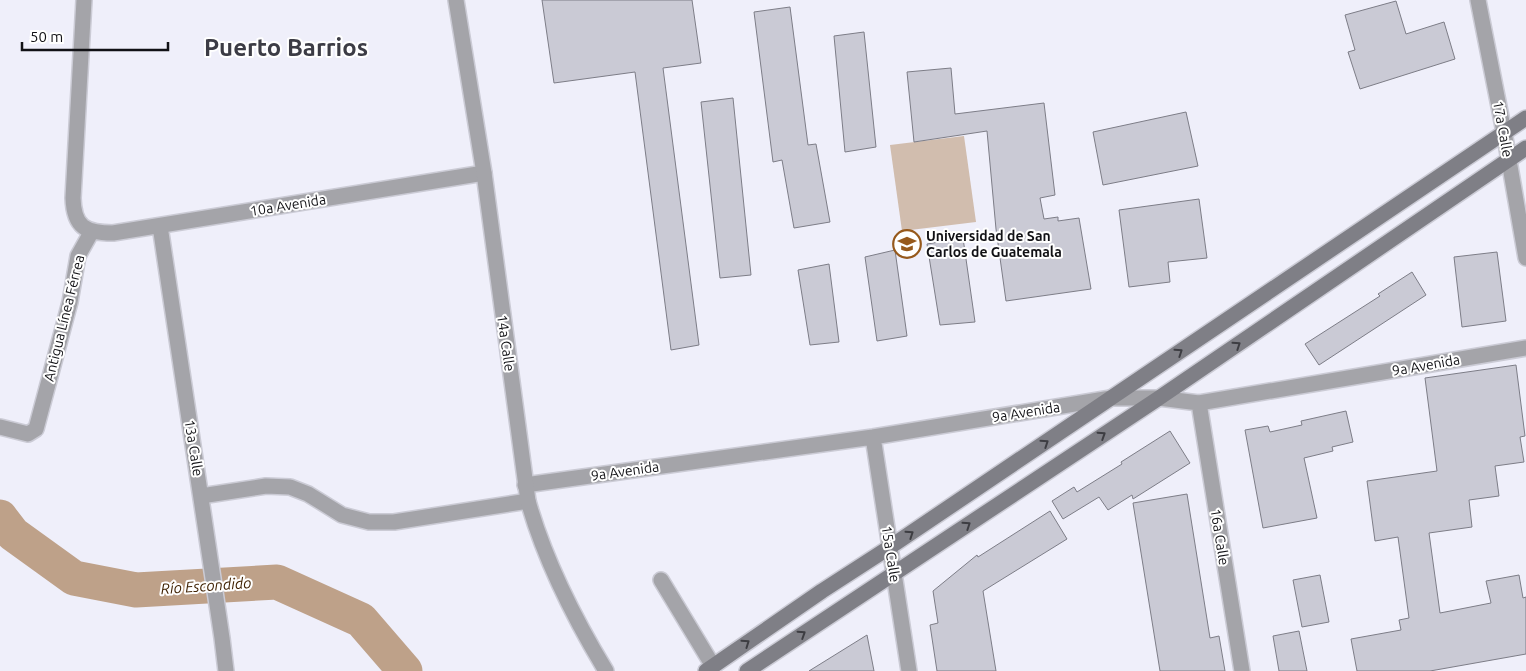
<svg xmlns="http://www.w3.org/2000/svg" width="1526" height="671" viewBox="0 0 1526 671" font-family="Ubuntu,sans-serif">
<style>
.green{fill:#d1bdae}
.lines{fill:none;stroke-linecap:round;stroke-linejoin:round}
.river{stroke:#bea189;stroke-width:35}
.building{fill:#cacad5;stroke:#7d7d87}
.minor-casing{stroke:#cbcbd5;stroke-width:18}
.tertiary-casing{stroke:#cbcbd5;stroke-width:18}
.secondary-casing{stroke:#cbcbd5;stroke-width:18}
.minor{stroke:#a4a4a9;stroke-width:15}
.tertiary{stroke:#a4a4a9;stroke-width:15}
.secondary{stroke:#7f7f86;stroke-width:15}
.oneway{stroke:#3d3d42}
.labels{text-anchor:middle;stroke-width:4;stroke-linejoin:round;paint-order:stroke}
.street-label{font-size:14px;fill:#111115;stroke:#fff}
.poi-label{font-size:14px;font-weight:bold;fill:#111115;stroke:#fff;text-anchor:start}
.water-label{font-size:15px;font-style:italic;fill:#402203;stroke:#fff}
.town-label{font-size:24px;font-weight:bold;fill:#3c3c45;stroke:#fff}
</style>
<rect width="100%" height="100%" fill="#efeffa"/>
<path class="green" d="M964,136l12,86 -74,9 -12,-86z"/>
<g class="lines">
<path class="river" d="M0,517l13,17 61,44 62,12 141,-8 84,38 44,51"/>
</g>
<path class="building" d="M542,0h150l9,63 -38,5 36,277 -28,5 -36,-278 -81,11z
M1396,1l10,33 38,-12 11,37 -95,30 -12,-37 7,-2 -10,-35z
M790,7l18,138 8,-1 14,78 -36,6 -12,-68 -9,2 -19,-150z
M864,32l12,115 -31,5 -11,-116z
M951,68l4,46 89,-11 11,92 -15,3 4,21 14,-2v4l21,-3 12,71 -85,12 -10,-72 -9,-98 -73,11 -7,-70z
M733,98l18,177 -31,3 -19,-176z
M1186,112l12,54 -95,19 -10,-53z
M1199,199l8,59 -39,4 2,20 -41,5 -10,-77z
M963,238l12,84 -35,3 -13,-81z
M895,250l12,86 -30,5 -12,-84z
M1497,252l9,69 -44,6 -8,-70z
M829,264l10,78 -29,3 -12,-75z
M1412,272l14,23 -107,70 -14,-21 75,-48 -2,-2z
M1516,365l9,71 -5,1 4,25 -29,4 4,30 -30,4 3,27 -43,6 11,80 51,-10 -5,-22 33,-6 4,23 3,-1v57l-96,17h-73l-6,-32 50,-9 -2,-10 10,-2 -11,-81 -23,4 -8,-60 70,-10 -12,-93z
M1346,411l7,31 -21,5 1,4 -29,7 13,60 -54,10 -18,-98 23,-4 2,6 32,-7 -1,-4z
M1170,431l20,32 -57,36 -1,-4 -24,15 -9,-13 -36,22 -11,-18 22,-14 3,5 45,-28 -1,-2z
M1187,494l23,144 9,-2 6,35h-65l-27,-168z
M1050,511l17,28 -84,52 13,80h-59l-7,-46 8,-2 -5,-32 44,-36 1,2z
M1320,575l9,47 -27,5 -9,-47z
M1299,631l8,40h-28l-6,-35z
M867,635l7,36h-65z"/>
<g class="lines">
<defs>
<path id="minor" d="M84,0l-11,198c1,29 12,35 40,35l371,-60
M1478,0l26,132 22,126
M160,226l62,412 4,33
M1199,403l43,268
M0,427l28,7 8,-5 34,-127 8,-46 14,-25
M873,437l36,234
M525,485l348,-48 238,-39h48l40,5 327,-55
M201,496l65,-10 24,1 18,7 34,21 27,7h25l134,-21
M661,580l52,86"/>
<path id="tertiary" d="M456,0l28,173 44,328c17,60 46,117 78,170"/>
<path id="secondary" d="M706,671l116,-80 68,-44 636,-429
M747,671l412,-273 367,-250"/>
</defs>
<use href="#minor" class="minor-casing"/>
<use href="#tertiary" class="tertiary-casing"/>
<use href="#secondary" class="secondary-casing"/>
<use href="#minor" class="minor"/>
<use href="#tertiary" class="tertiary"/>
<use href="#secondary" class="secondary"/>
</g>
<defs><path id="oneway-chevron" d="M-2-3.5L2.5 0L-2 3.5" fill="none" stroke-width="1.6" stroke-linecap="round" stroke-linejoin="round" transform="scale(1.25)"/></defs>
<g class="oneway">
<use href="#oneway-chevron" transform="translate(1237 345) rotate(-34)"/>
<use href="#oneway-chevron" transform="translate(1179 352) rotate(-34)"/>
<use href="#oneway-chevron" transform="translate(1102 435) rotate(-33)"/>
<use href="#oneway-chevron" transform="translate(1045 443) rotate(-34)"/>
<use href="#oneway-chevron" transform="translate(967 525) rotate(-34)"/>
<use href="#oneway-chevron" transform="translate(910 534) rotate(-34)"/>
<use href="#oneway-chevron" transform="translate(802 634) rotate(-33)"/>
<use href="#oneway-chevron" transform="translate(746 643) rotate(-35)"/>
</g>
<defs>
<symbol id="university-ring" viewBox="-11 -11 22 22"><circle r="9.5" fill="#fff" stroke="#96591c" stroke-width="1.5"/><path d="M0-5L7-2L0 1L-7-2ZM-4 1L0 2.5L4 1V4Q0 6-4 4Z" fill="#96591c"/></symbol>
</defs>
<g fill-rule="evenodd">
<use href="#university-ring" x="891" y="228" width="32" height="32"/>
</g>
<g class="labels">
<g class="street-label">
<text transform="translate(1503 129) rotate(80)" y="5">17a Calle</text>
<text transform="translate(288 205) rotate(-9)" y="5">10a Avenida</text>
<text transform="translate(64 318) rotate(-76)" y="5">Antigua Línea Férrea</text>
<text transform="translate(506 343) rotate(82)" y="5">14a Calle</text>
<text transform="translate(1426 365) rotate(-10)" y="5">9a Avenida</text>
<text transform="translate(1026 412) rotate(-9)" y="5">9a Avenida</text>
<text transform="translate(194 448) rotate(81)" y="5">13a Calle</text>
<text transform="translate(625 471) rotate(-8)" y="5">9a Avenida</text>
<text transform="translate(1220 537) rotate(81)" y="5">16a Calle</text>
<text transform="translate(891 554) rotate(81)" y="5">15a Calle</text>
</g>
<g class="poi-label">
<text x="926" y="241">Universidad de San<tspan x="926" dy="16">Carlos de Guatemala</tspan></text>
</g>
<g class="water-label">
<text transform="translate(206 586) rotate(-4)" y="5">Río Escondido</text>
</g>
<g class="town-label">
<text x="286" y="56">Puerto Barrios</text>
</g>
</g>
<path d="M22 42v8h146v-8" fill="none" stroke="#111115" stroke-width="2.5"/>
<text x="30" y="42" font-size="15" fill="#111115" stroke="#ffffff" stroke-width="4" paint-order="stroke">50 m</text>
</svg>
